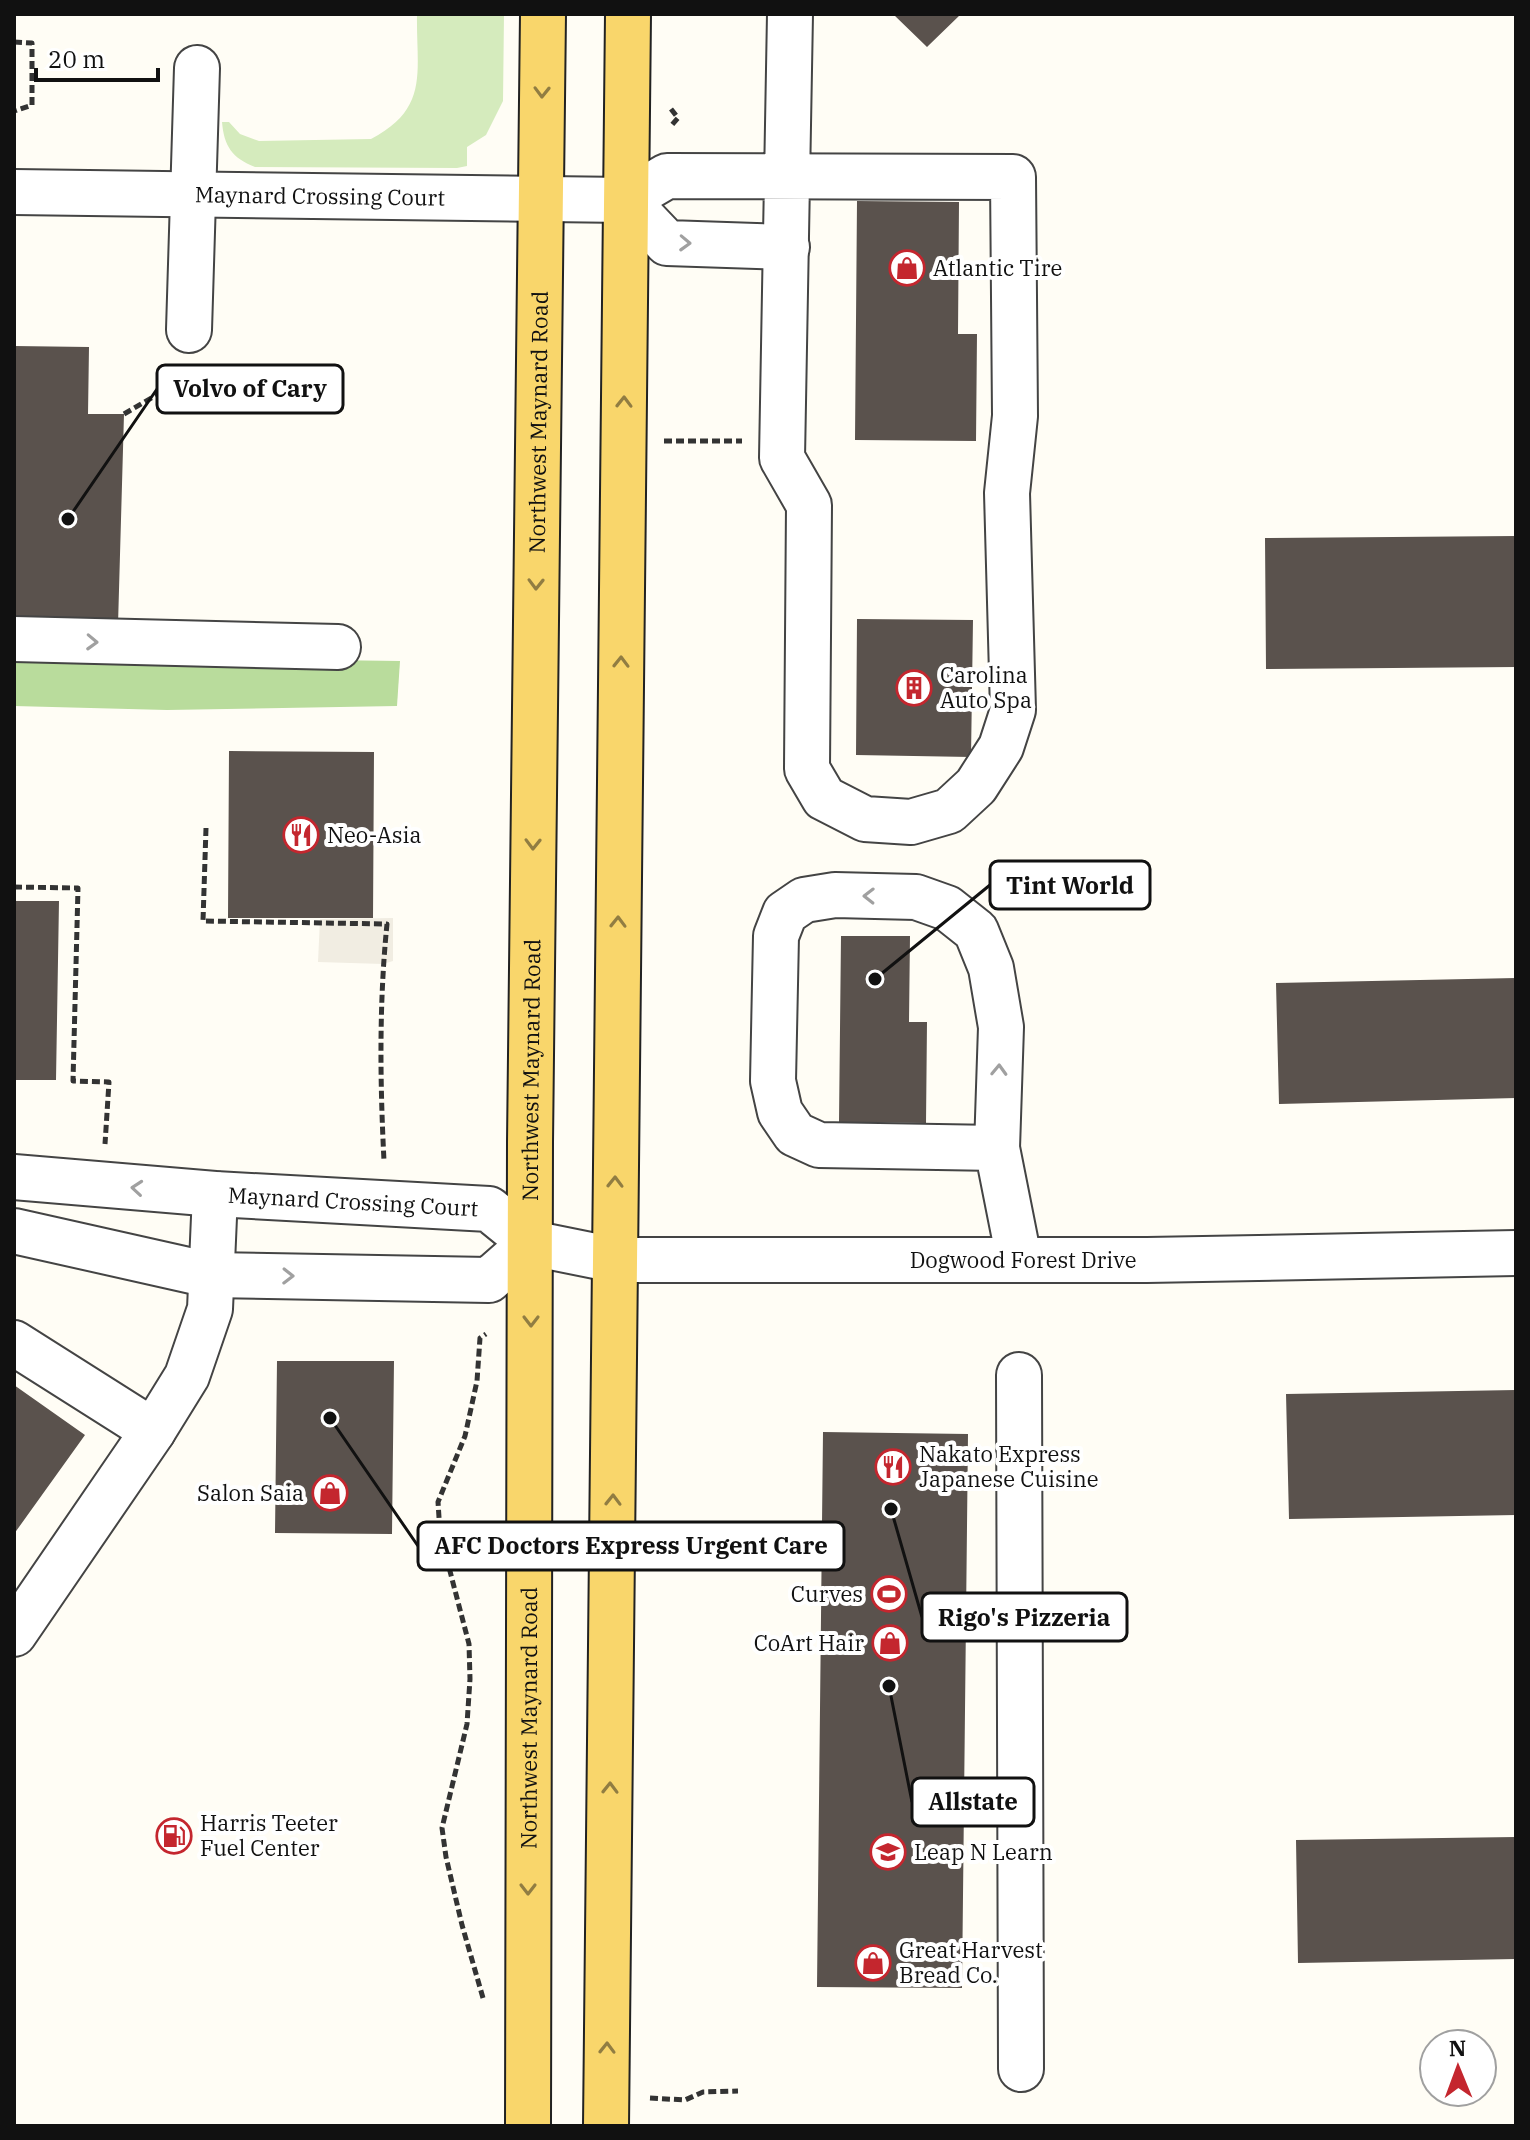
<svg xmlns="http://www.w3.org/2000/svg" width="1530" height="2140" viewBox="0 0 1530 2140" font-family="'IBM Plex Serif',serif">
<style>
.green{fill:#d5ebbd}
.forest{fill:#b9dc9c}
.plaza{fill:#f1ede2}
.building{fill:#5a524d}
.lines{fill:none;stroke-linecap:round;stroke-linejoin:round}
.minor-casing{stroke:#444;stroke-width:48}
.major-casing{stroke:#222;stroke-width:48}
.path{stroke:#333;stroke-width:5;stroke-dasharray:8 4;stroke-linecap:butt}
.minor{stroke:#fff;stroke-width:44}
.major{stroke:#f9d66b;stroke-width:44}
.oneway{stroke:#917d42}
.oneway2{stroke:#a0a0a0}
.labels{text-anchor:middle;stroke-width:8;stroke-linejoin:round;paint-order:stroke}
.street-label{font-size:22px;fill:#111;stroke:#fff}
.poi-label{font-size:22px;fill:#111;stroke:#fff;text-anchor:start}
.leader{fill:none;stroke:#111;stroke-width:3}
.callout-dot{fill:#111;stroke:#fff;stroke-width:3}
.callout{fill:#fff;stroke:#111;stroke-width:3}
.callout-label{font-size:24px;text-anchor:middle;font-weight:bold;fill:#111}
</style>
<rect width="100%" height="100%" fill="#fffdf5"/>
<path class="green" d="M417,14h87l-1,87 -17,34 -19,12v19l-10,2 -202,-1c-23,-9 -31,-21 -33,-45h7l11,12 19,7 112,-2c59,-31 45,-67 46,-125z"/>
<path class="forest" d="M176,658l224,3 -3,45 -230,4 -153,-4v-46z"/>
<path class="plaza" d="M393,918v43l-10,3 -65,-2 2,-43z"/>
<path class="building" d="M893,14h68l-34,33z
M857,201l102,1 -1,132h19l-1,107 -121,-1z
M14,346l75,1 -1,67h36l-6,211 -104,-2z
M1516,536v131l-250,2 -1,-131z
M857,619l116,1 -2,137 -115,-2z
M229,751l145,1 -1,166h-145z
M14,901h45l-3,179h-42z
M841,936h69l-1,86h18l-1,101 -87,-1z
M1516,978v120l-237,6 -3,-121z
M277,1361h117l-2,173 -117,-1z
M14,1385l71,50 -71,99z
M1516,1390v125l-227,4 -3,-125z
M823,1432l145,2 -6,554 -145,-1z
M1516,1837v122l-218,4 -2,-123z"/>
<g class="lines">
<defs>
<g id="minor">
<path id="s1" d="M14,192l612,8"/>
<path d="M626,200l41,-24 346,1 2,239 -8,77 6,217 -12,37 -25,39 -27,25 -38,11 -46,-3 -41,-21 -17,-29 2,-264 -27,-47 8,-444"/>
<path d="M626,200l41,43 120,4"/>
<path d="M189,330l8,-262"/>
<path d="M14,639l324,8"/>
<path d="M997,1148l-178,-3 -24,-11 -15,-22 -7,-31 3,-145 9,-23 19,-13 31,-5 81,2 31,11 29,23 15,37 10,59 -4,121 22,111"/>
<path id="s2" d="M14,1177l201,17 274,15 42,34 84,17h532l369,-7"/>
<path d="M14,1231l196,44 279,5 42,-37"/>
<path d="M14,1343l139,88"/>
<path d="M1019,1375l2,694"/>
<path d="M14,1634l139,-203 34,-55 23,-67 5,-115"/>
</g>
<g id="major">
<path id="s3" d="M528,2126l2,-984 13,-1128"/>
<path d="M606,2126l22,-2112"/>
</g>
</defs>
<use href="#minor" class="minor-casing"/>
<use href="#major" class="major-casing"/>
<path class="path" d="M14,42l18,1v62l-18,6
M671,109l7,9 -7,8
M124,414l36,-21
M664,441h78
M206,828l-3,93 184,3c-8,79 -7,158 -3,237
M14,887l64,1 -5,193 36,1 -4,62
M483,1998l-21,-73 -16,-68 -4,-29 25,-104 3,-45 -1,-35 -29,-111 -2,-31 27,-66 12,-55 3,-43 6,-4
M650,2098l35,2 18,-8 35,-1"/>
<use href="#minor" class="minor"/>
<use href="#major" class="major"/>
</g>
<defs><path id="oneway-chevron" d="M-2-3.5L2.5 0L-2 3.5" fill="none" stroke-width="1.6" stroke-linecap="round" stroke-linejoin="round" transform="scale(2)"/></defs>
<g class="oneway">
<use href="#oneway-chevron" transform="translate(542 92) rotate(91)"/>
<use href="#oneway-chevron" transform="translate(624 402) rotate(-89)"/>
<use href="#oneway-chevron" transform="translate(536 584) rotate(91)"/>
<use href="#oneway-chevron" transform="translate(621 662) rotate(-89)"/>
<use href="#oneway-chevron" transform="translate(533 844) rotate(91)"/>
<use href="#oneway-chevron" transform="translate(618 922) rotate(-89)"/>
<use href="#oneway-chevron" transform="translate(615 1182) rotate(-89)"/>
<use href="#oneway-chevron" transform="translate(531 1321) rotate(90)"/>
<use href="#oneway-chevron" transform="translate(613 1500) rotate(-89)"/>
<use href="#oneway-chevron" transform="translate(610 1788) rotate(-89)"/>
<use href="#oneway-chevron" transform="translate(528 1889) rotate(90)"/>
<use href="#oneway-chevron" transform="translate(607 2048) rotate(-89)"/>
</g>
<g class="oneway2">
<use href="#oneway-chevron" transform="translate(685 243) rotate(2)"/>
<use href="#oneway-chevron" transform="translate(92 642) rotate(2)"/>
<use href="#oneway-chevron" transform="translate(869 896) rotate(-179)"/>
<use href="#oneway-chevron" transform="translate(999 1070) rotate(-88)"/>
<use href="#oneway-chevron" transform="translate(137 1188) rotate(-175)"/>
<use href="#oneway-chevron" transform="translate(288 1276) rotate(1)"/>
</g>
<defs>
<symbol id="shop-ring" viewBox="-11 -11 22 22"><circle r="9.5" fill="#fff" stroke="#c4262e" stroke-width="1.5"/><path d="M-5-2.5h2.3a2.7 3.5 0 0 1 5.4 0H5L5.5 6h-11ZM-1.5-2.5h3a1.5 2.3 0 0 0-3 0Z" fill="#c4262e"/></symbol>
<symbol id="building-ring" viewBox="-11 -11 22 22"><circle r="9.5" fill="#fff" stroke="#c4262e" stroke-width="1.5"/><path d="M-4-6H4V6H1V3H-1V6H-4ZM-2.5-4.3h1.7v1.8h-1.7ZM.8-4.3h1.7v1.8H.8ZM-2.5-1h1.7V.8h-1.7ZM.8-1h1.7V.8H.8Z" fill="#c4262e"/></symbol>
<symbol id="restaurant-ring" viewBox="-11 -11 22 22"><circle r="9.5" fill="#fff" stroke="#c4262e" stroke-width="1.5"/><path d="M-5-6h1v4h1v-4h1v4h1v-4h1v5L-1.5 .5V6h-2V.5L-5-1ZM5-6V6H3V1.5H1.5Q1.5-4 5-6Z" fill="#c4262e"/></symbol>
<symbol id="stadium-ring" viewBox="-11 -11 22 22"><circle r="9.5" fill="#fff" stroke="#c4262e" stroke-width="1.5"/><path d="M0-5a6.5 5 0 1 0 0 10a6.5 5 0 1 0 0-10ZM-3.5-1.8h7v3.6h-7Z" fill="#c4262e"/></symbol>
<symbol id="fuel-ring" viewBox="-11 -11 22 22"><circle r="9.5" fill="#fff" stroke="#c4262e" stroke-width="1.5"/><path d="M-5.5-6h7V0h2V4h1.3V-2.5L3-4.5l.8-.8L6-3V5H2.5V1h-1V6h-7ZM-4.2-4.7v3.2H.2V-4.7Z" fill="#c4262e"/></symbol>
<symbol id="school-ring" viewBox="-11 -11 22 22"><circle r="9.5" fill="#fff" stroke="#c4262e" stroke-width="1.5"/><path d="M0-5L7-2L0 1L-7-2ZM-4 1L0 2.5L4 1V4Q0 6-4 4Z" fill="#c4262e"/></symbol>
</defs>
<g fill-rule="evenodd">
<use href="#shop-ring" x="887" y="248" width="40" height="40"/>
<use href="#building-ring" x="894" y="668" width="40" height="40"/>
<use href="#restaurant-ring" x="281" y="815" width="40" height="40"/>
<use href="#restaurant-ring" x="873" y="1447" width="40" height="40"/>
<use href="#shop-ring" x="310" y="1473" width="40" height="40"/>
<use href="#stadium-ring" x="869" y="1574" width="40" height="40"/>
<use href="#shop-ring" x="870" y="1623" width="40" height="40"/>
<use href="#fuel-ring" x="154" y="1816" width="40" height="40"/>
<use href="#school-ring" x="868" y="1832" width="40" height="40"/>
<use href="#shop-ring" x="853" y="1943" width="40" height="40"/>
</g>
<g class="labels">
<g class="street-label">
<text dy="8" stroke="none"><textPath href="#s1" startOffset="306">Maynard Crossing Court</textPath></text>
<text dy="8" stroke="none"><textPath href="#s3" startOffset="1704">Northwest Maynard Road</textPath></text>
<text dy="8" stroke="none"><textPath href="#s3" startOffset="1056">Northwest Maynard Road</textPath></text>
<text dy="8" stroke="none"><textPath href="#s2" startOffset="340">Maynard Crossing Court</textPath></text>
<text dy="8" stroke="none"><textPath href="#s2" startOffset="1024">Dogwood Forest Drive</textPath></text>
<text dy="8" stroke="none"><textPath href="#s3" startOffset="408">Northwest Maynard Road</textPath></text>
</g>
<g class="poi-label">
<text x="933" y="276">Atlantic Tire</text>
<text x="940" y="683">Carolina<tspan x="940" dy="25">Auto Spa</tspan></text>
<text x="327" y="843">Neo-Asia</text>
<text x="919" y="1462">Nakato Express<tspan x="919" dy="25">Japanese Cuisine</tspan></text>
<text x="304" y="1501" text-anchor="end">Salon Saia</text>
<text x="863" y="1602" text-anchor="end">Curves</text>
<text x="864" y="1651" text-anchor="end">CoArt Hair</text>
<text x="200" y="1831">Harris Teeter<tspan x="200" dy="25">Fuel Center</tspan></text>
<text x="914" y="1860">Leap N Learn</text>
<text x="899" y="1958">Great Harvest<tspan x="899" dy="25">Bread Co.</tspan></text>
</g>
</g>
<path class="leader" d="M68 519L157 389M875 979L990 885M330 1418L418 1546M891 1509L922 1617M889 1686L912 1802"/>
<g class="callout-dot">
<circle cx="68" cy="519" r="8"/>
<circle cx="875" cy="979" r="8"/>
<circle cx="330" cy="1418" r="8"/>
<circle cx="891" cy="1509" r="8"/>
<circle cx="889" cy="1686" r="8"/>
</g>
<g class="callout">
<rect x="157" y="365" width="186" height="48" rx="8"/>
<rect x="990" y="861" width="160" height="48" rx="8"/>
<rect x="418" y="1522" width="426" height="48" rx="8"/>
<rect x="922" y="1593" width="205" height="48" rx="8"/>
<rect x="912" y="1778" width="122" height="48" rx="8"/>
</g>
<g class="callout-label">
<text x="250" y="397">Volvo of Cary</text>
<text x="1070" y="894">Tint World</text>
<text x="631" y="1554">AFC Doctors Express Urgent Care</text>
<text x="1024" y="1626">Rigo's Pizzeria</text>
<text x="973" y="1810">Allstate</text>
</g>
<rect width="1530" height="2140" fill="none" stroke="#111111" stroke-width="32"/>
<g transform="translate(1458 2068) rotate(359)"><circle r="38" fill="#ffffff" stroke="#a0a0a0" stroke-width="2"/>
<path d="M0-6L14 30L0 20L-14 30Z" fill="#c4262e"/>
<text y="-12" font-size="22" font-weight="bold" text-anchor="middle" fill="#111111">N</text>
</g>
<path d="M36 68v12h122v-12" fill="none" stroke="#111111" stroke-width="4"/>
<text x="48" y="68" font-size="24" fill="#111111" stroke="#ffffff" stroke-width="6" paint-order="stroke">20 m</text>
</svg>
